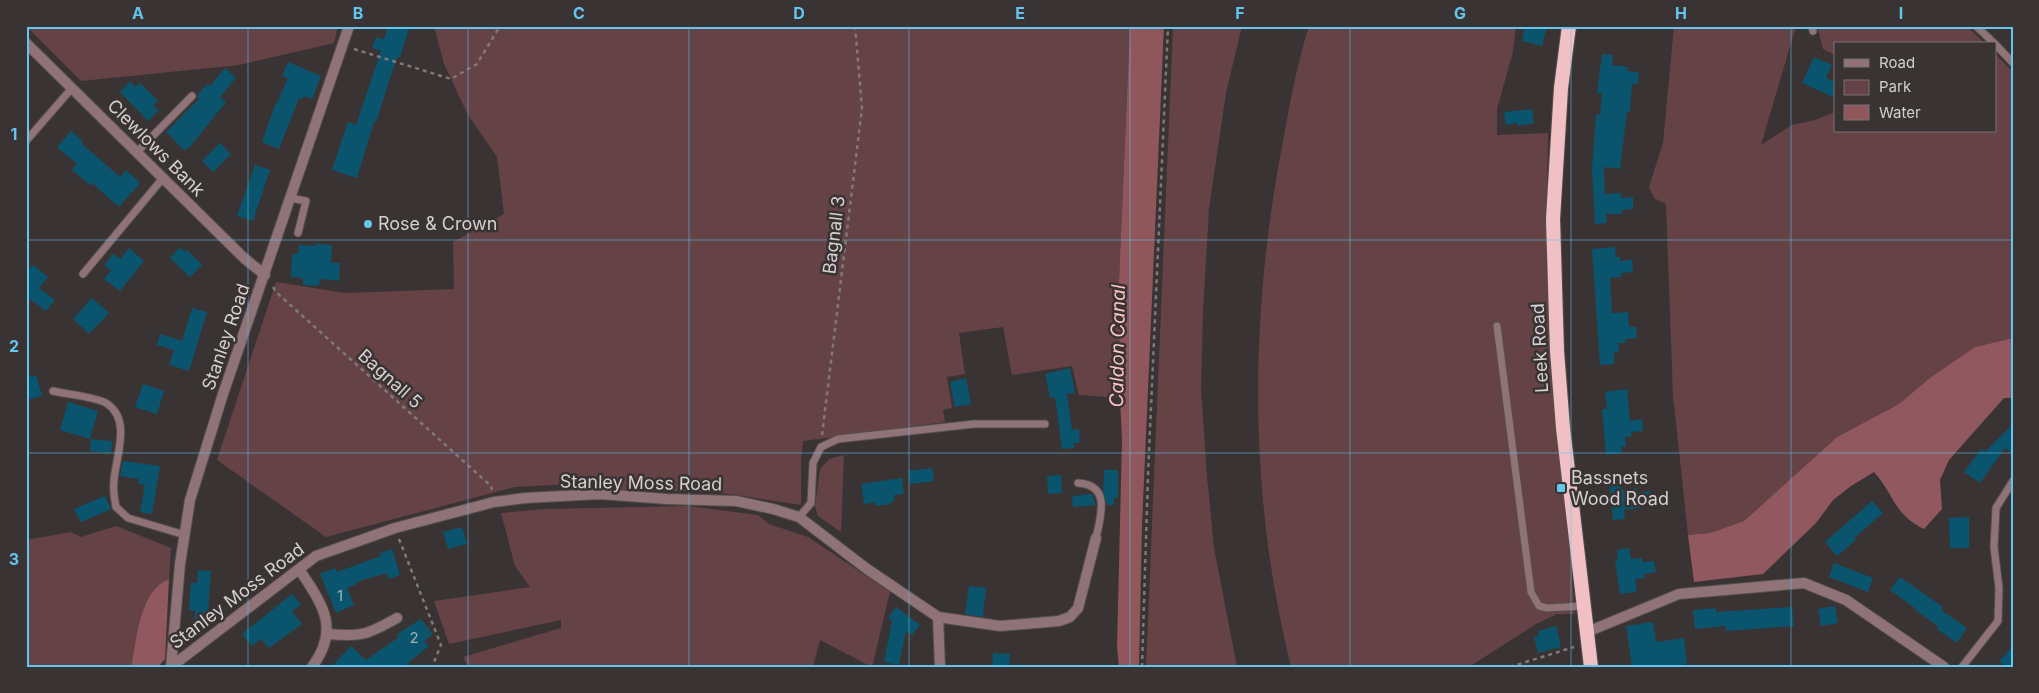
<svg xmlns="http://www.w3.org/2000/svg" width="2039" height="693" viewBox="0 0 2039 693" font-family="Inter,sans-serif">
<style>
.green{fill:#654246}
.forest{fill:#92585f}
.water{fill:#8f565c}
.building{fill:#0b546d}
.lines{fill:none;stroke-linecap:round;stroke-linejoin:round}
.service-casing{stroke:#564f4f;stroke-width:9}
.minor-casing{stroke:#564f4f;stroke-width:12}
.tertiary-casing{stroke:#564f4f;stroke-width:12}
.trunk-casing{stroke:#564f4f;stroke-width:16}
.path{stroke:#7f7979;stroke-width:2.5;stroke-dasharray:4 4;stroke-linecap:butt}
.service{stroke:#8f7376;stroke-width:7}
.minor{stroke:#8f7376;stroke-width:10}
.tertiary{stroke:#8f7376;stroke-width:10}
.trunk{stroke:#f1c0c4;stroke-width:14}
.grid{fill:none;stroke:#64c5ee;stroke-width:1;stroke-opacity:0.55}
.poi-dot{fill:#64c5ee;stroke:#3a3333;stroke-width:2}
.labels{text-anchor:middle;stroke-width:5;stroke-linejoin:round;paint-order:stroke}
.number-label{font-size:15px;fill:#a2b1b7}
.street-label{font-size:18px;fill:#d5d0d0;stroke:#3a3333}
.poi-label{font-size:18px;fill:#d5d0d0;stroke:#3a3333;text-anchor:start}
.water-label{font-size:19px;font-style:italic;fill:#fcc4c9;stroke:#3a3333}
.neatline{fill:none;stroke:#64c5ee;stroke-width:2}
.grid-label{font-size:16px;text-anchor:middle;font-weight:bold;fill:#64c5ee}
</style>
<rect width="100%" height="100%" fill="#3a3333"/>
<path class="green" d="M26,26h312l-4,17 -95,22 -158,16z
M434,26h696l-11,254 1,118 -41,-3 -7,-29 -60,9 -9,-48 -44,6 6,41 -18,3 5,31 -9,2 2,12 -142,19 -2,18v46l-84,-13 -96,-2 -12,-8 -94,5 -189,50 -109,-77 59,-178 69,11 109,-4 -1,-47 51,-28 -7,-57 -29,-42 -24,-51z
M1173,26h69l-16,67 -17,116 -6,102 -2,78 6,87 7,72 23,119h-91z
M1309,26h207l-3,26 -16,57v26l51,-2 -2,134 29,347h-18l-21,10 -67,43h-178c-43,-174 -42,-351 -8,-526 7,-39 14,-77 26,-115z
M1674,26h122l-35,119 31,-20 23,-5 20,-8v19h160v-77l18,18v266l-38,9 -44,30 -32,27 -62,33 -93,84 -34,12 -22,2 -15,-140 -7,-191 -12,-6 -5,-11 14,-44z
M1817,26h150l18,18h-150v11l-12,-6z
M844,455l-3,77 -23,-16 -3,-10 5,-37 9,-10z
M688,506l70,9 11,9 39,13 82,55 -18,75 -52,-27 -7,27h-345l-5,-10 98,-29v-8l-112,24 -15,-43 96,-14 -15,-21 -14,-53 44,-4z
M116,526l55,22 -2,31c-30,11 -32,61 -38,88h-105v-127l45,-8 10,5z"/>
<path class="forest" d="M2013,338v60h-9l-55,62 -9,20 2,29 -18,20c-30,-14 -30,-35 -50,-57l-23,14 -18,14 -17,23 -53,51 -69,8 -6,-47 22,-2 34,-12 93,-84 62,-33 32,-27 44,-30z
M169,579l-4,80 -7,8h-27c6,-27 8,-77 38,-88z"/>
<path class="water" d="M1130,26h34l-22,499 -3,142h-20l-2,-20 5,-206 -2,-43 -1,-118z"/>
<path class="building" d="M388,26h22l-10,31h-3l-21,65h-2l-17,56 -25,-8 16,-48 8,3 25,-74 -9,-3 4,-11 8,2z
M1525,26h22l-5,20 -20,-5z
M1602,54l11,1 -1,10 16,2 -1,4 12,2 -1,11h-6l-2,28h-3l-7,57 -16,-2 1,27 16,-1v5l12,-1v12l-11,1v4h-16l1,9 -12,1 -3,-55 4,-55 4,1 2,-22h-5z
M1814,57l18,8 -6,13 9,4v16l-33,-15z
M288,62l33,14 -9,23 -8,-3 -1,3 -4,-1 -20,51 -17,-7 13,-37h1l12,-27 -6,-2z
M225,68l11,10 -16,19 6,5 -37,46 -5,2 -18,-18 33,-33 -2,-3 10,-12 3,2z
M130,81l5,6 5,-4 18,18 -5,4 6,5 -11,11 -28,-29z
M1532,109l2,14 -16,3v-3l-12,2 -2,-13z
M71,131l12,10 -2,2 39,34 6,-7 14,13 -21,24 -27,-24 -2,2 -18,-15 5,-6 -20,-17z
M220,143l11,11 -18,18 -11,-11z
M255,165l15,5 -17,51 -16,-5z
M315,244l17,1 -1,18h9l-1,18 -19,-2 -1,7 -16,-1v-7l-12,-1 1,-23h6l1,-9 16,1z
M180,247l5,5 2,-2 15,15 -12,12 -20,-19z
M1615,247l1,10h4v4l12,-1 1,12 -12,1v4l-11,1 2,35 16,-1 1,15h7l1,11 -12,1 1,4h-8l1,9 -5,1v11l-14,1 -8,-116z
M129,248l15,13 -24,30 -16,-12 7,-9 -7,-5 9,-11 7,5z
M33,265l15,12 -9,11 16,12 -9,11 -16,-12 -4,5v-31z
M92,298l17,15 -20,21 -16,-15z
M192,308l15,4 -18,59 -20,-6 5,-15 -17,-5 3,-11 22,7z
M1070,368l5,25 -8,1 5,36 7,-1 1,14h-6v5l-12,1 -7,-52 -5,1 -5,-24z
M36,375l6,21 -16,4v-22z
M966,378l5,26 -16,3 -5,-25z
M143,384l21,7 -7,23 -22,-7z
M1627,389l3,32 12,-2 1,12 -12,1 1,4 -7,1 1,9 -5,1 1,6 -16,2 -4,-46h5l-2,-17z
M68,402l30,9 -8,28 -30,-9z
M2013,424v31l-8,-7 -25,35 -16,-11 17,-23 4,3z
M91,439l21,2 -1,12 -21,-2z
M123,461l37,5 -8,48 -12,-2 5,-27 -7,-1 1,-5 -19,-3z
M932,468l2,13 -24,3 -2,-13z
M1104,470h14v28h-4v7h-7l-4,-14z
M1061,475l1,18 -14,1 -1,-18z
M902,478l2,16 -10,1 1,6h-4v3l-16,2v-4l-11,2 -3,-20z
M1621,480v10l16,-2 1,5 12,-2 1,12 -12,1 1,4 -16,2 1,9 -12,1 -4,-39z
M1092,494l4,11 -23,2 -1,-11z
M105,496l6,13 -30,13 -7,-13z
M1872,501l11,12 -29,25 2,2 -19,16 -12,-14z
M1969,517v31h-19l-1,-30z
M462,527l5,17 -19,5 -5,-17z
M1629,548l2,11 11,-1v4l12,-1 2,11 -12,2 1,4 -10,1 2,13 -17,2 -5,-34 3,-1 -1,-9z
M392,549l8,26 -12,4 -1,-6 -31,9 1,2 -10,4 7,17 -18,8 -16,-39 15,-6 2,4 44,-16 -1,-3z
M1834,563l39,15 -5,14 -39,-15z
M198,570l13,1 -4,55 -13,-1 1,-14 -6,-1 2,-27h6z
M1900,577l43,30 -2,3 26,18 -10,15 -20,-14 1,-3 -23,-16 1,-1 -26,-19z
M969,586l17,2 -3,29 -18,-3z
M292,594l9,11 -9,6 10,13 -33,24 -8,-9 -9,7 -10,-12z
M1835,606l3,17 -17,3 -3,-17z
M896,607l24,18 -8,10 -6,-4 -7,34 -15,-3 8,-41 -4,-3z
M1792,607l2,19 -68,5v-5l-31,3 -2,-19 23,-2v4z
M421,619l12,15 -9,7 5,5 -26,21h-72l20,-21 15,14 33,-23 -2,-3z
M1653,622l3,20 28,-4 3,26 -17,3h-38l-6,-41z
M1556,626l5,21 -23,6 -4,-16 5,-1 -1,-5z
M2013,646v21h-7l-7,-6z
M993,653l17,1 -1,13h-17z"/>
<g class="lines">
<defs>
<path id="service" d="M1812,26l1,5
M1976,26l19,18
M1995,44l18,19
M26,141l46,-53
M137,152l55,-56
M290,198l16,3 -8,32
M83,274l80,-96
M1497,326l34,266 8,14 8,2 36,-2
M53,391c13,3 43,6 53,12 26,16 10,53 8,77 -1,9 0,18 2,27l12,11 57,17
M1078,483c33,2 23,32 18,55
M799,517l12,-14 2,-40 8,-16 17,-8 136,-15h71
M1962,667l36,-46 1,-33 -5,-41 2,-39 17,-27"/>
<path id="minor" d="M299,569c23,35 42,59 13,98
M938,617l2,50
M1587,632l92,-38 125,-11 42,17 98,67
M328,634c33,3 39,1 69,-16
M172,666l144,-110 79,-28 99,-26 31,-4 75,-4 67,5 69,2 37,8 26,8 68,52 71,48 62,9 59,-5 11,-4 8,-9 18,-70"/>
<path id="tertiary" d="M26,43l218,215 21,17
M171,667l9,-103 10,-64 33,-106 126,-368"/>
<path id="trunk" d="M1569,26l-8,62 -8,131 4,132 6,77 28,239"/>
</defs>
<use href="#service" class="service-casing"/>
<use href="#minor" class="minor-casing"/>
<use href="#tertiary" class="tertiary-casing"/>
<use href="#trunk" class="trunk-casing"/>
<path class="path" d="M354,49l97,30 26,-15 23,-38
M273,287l3,5 215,194 1,4
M822,435l40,-327 -7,-82
M399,539l42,106 -9,22
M1142,667l6,-192 20,-449
M1510,667l64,-20"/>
<use href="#service" class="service"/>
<use href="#minor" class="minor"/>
<use href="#tertiary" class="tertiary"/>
<use href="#trunk" class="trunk"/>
</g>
<path class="grid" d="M248,26v641M468,26v641M689,26v641M909,26v641M1130,26v641M1350,26v641M1571,26v641M1791,26v641M26,240h1987M26,453h1987"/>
<g class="poi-dot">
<circle cx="368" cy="224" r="5"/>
<rect x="1556" y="483" width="10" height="10" rx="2.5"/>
</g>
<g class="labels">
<g class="number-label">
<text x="340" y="601">1</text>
<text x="414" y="643">2</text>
</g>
<g class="street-label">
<text transform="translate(156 148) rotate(45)" y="6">Clewlows Bank</text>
<text transform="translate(834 235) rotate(-83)" y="6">Bagnall 3</text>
<text transform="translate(226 337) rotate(-71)" y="6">Stanley Road</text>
<text transform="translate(1540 348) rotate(-93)" y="6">Leek Road</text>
<text transform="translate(390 379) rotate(42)" y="6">Bagnall 5</text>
<text transform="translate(641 483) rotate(1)" y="6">Stanley Moss Road</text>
<text transform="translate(237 596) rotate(-37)" y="6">Stanley Moss Road</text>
</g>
<g class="poi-label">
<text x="378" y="230">Rose &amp; Crown</text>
<text x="1571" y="484">Bassnets<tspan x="1571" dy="21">Wood Road</tspan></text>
</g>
<g class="water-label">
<text transform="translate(1117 346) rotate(-89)" y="7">Caldon Canal</text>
</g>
</g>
<rect width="2039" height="693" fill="none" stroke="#3a3333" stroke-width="55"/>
<rect x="1834" y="42" width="162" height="90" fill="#3a3333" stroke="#787272"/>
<rect x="1844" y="59" width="25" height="8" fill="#8f7376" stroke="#787272"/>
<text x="1879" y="68" font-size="15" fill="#d5d0d0">Road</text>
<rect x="1844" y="80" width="25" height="15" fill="#654246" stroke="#787272"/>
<text x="1879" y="92" font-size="15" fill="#d5d0d0">Park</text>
<rect x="1844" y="105" width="25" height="15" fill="#8f565c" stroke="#787272"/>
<text x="1879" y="118" font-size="15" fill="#d5d0d0">Water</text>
<rect x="28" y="28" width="1984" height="638" class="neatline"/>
<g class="grid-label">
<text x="138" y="19">A</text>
<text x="358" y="19">B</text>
<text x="579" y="19">C</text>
<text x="799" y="19">D</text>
<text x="1020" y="19">E</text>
<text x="1240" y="19">F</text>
<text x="1460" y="19">G</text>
<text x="1681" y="19">H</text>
<text x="1901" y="19">I</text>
<text x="14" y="140">1</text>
<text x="14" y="352">2</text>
<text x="14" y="565">3</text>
</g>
</svg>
